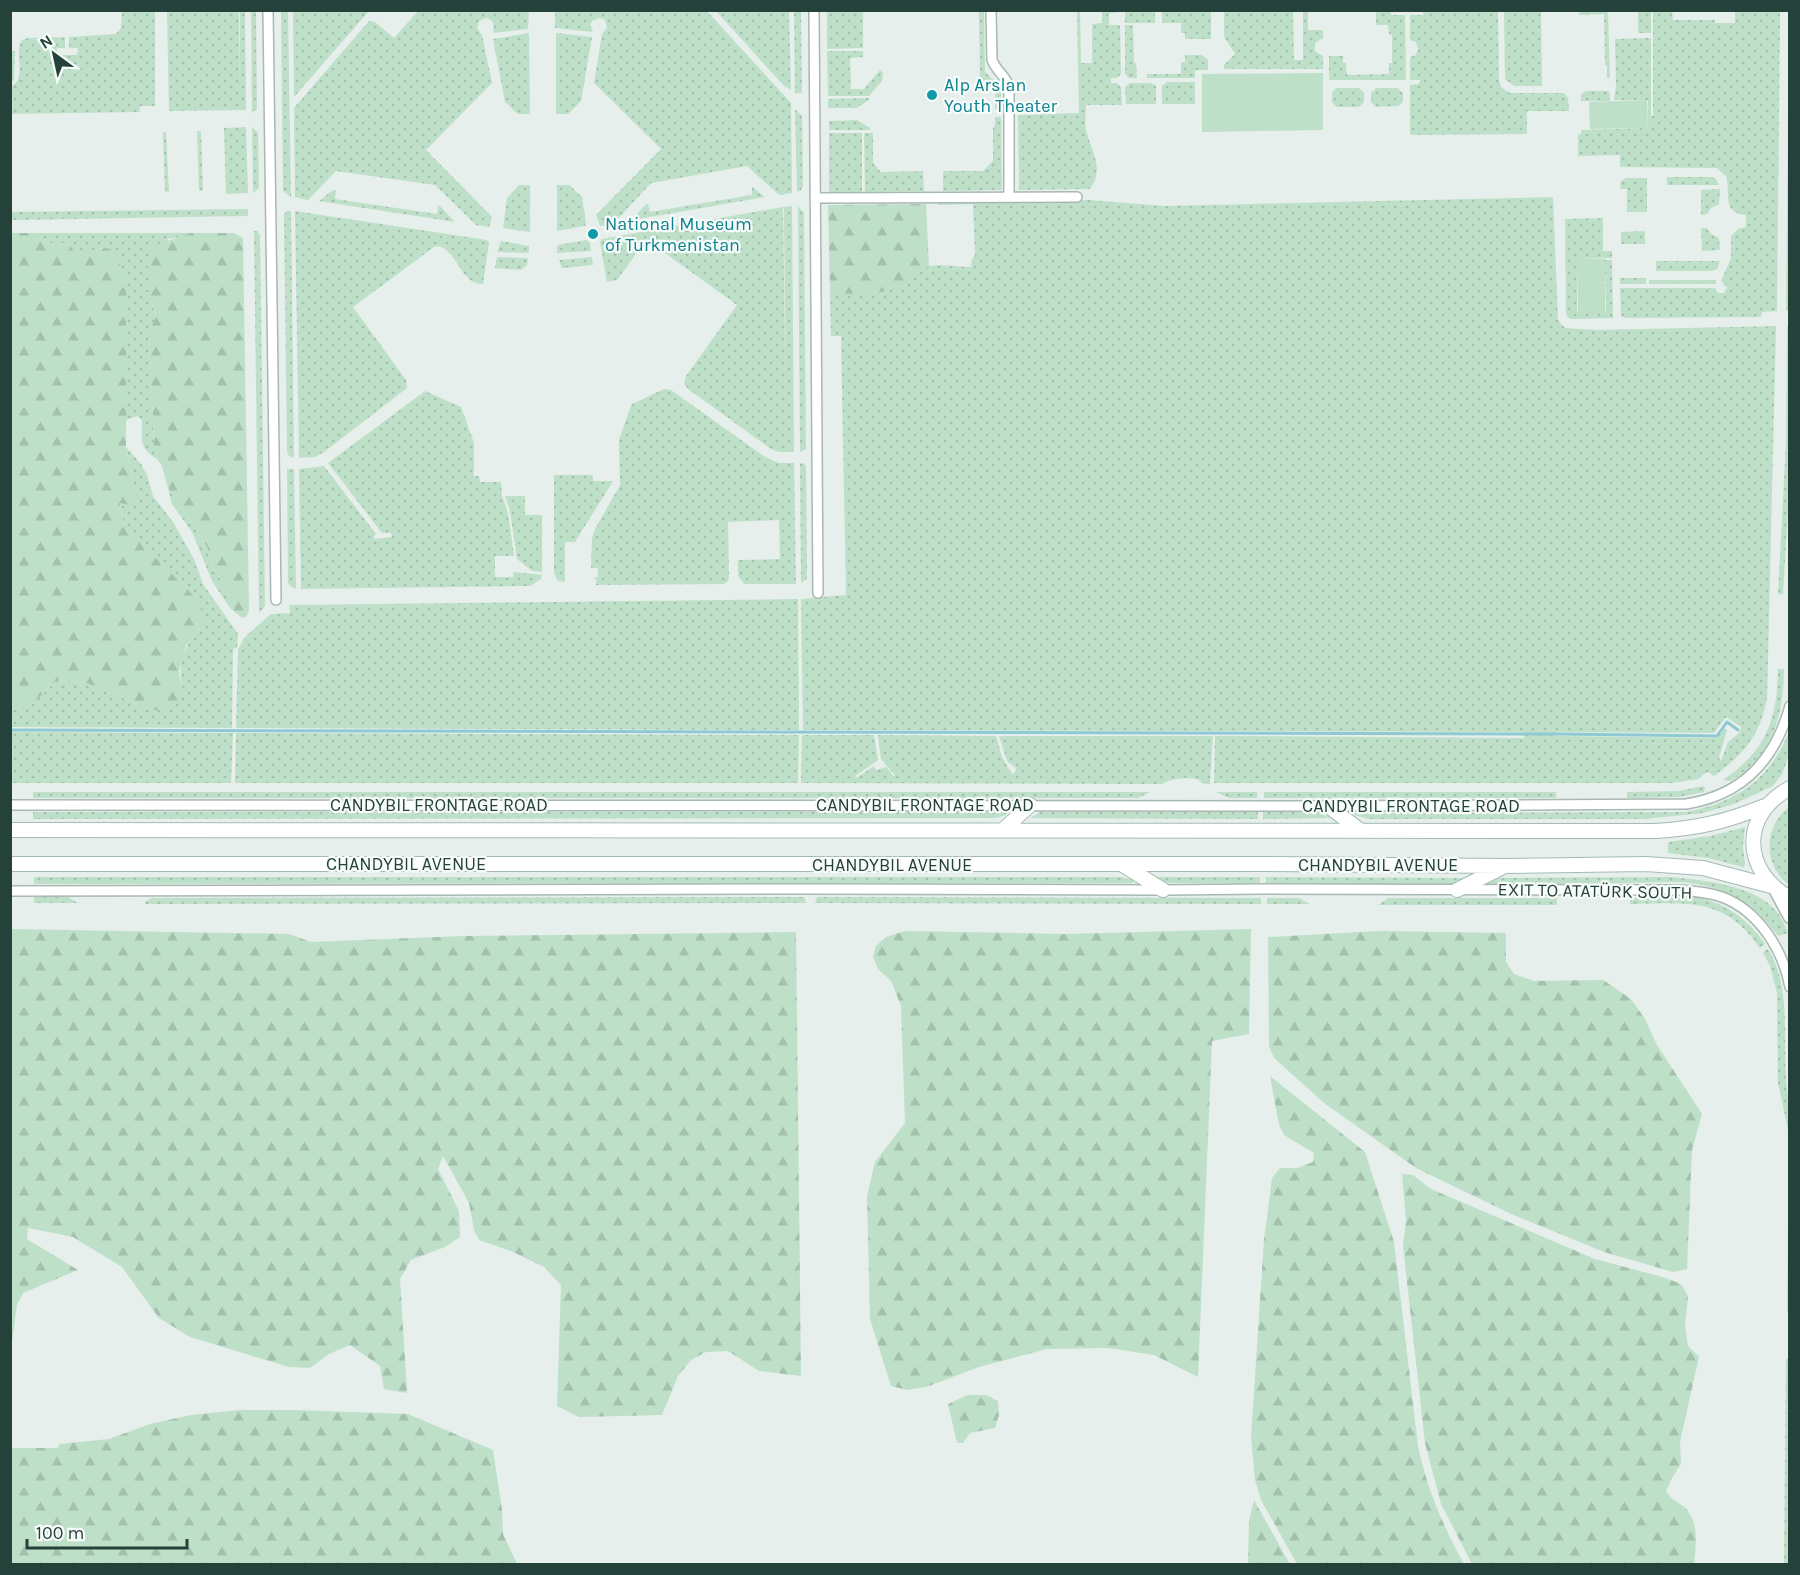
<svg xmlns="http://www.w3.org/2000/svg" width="1800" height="1575" viewBox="0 0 1800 1575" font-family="Karla,sans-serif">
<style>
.grass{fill:url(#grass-dots);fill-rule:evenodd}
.forest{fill:url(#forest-firs)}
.garden{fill:#bfe0c8}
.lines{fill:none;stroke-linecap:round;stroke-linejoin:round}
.stream{stroke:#8ec9d4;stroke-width:3}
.minor-casing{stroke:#a8b8b2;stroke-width:12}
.tertiary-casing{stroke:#a8b8b2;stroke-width:15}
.secondary-casing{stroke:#a4bbb3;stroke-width:16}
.minor{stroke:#fff;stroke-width:9}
.tertiary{stroke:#fff;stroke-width:12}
.secondary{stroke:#fff;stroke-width:14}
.culture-dot{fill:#0f9aa8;stroke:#f7fbf9;stroke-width:2}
.labels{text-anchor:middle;stroke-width:4.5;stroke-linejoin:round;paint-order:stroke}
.culture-label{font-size:18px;fill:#0d838f;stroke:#f7fbf9;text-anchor:start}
.street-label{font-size:18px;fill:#24423a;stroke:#f7fbf9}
</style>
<defs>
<pattern id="grass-dots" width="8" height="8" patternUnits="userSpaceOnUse" patternTransform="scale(1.5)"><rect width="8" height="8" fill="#bfe0c8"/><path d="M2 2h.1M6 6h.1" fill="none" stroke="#a4c1ad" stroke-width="1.8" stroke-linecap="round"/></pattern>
<pattern id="forest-firs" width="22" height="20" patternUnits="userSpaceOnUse" patternTransform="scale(1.5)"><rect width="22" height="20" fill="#bfe0c8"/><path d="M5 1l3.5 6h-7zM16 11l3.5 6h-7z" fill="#a4c1ad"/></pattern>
</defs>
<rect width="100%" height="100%" fill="#e6efeb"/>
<path class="grass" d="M1789,10l1,301h-4z
M122,11h33v95h-15v6l-129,2v-28c17,-7 2,-33 11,-46l6,-2 37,-1v11h-8v7h20l1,-7h-9v-11l47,-3 5,-6z
M167,11h72l1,74v-74h5l1,99 -77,1z
M251,11h5l1,98 -5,4z
M281,11h7l3,186 -8,-6z
M293,11h76l-75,86z
M418,11h111l-1,18 -35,4c1,-7 2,-13 -7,-15l-7,3 -2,7 5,7 10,48 -66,67 66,67 -3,10 -13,-2 -41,-40 -99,-14 -28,29 -13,-3 -1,-89 75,-87 6,1 19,16z
M555,11h152l84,92 1,90 -13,2 -32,-29 -96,17 -38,41 -13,2 -4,-11 65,-66 -67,-66 8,-49 5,-6 -2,-8 -6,-2 -7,3 -2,4 3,7 -38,-4z
M716,11h73l2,79 -7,-4z
M794,11h7l1,81 -7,2z
M827,11h36v37l-36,1z
M979,11h5l1,61 16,15v22h-6v-18l-15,-14z
M1077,11h3l1,52h11v-39l10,-1v-12h18v1l-11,1v12h11l1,49 -4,4h-6v5h6l4,4 1,18h-36c0,9 -2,20 1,29 6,20 17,35 3,55l-71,1 -1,-75 61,-2z
M1125,11h30v12h-30z
M1162,11h49v28h-26v-6h-4v-10h-19z
M1224,11h69l1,49h9v-49h5v19h15v8l-8,5v8l8,5v13h-99v-4l11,-11 -11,-17z
M1376,11h15v4h14l1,65h-77v-24h14v7h3l1,12 42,-1v-11h3v-28l-3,-1 -1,-9h-12z
M1424,11h74l1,68 2,8 9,6h54l4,5 1,13h-42v23l-117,1v-50l9,-1 1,-4h-10v-23l6,-2 2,-6 -2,-7 -6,-2v-25h13z
M1504,11h37l1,75h-28l-9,-7z
M1579,11h28l1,2 2,65h-3v-12l-2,-1 -1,-51 -25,1z
M1638,11h13v22h-13z
M1653,11h19l1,9h42v3h20v-12h45l-3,300 -15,1 -1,5 -136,1 -4,-2 -1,-28h95l3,5h6l3,-6 -6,-6 10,-23v-22l7,-7 8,-2v-12c-25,-2 -15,-22 -20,-39l-9,-8 -97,-1v-12l-42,1v-22h3v-4l67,-2v-28h-34l2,-14 -1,-47 36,-1v78h2z
M1125,25h8l1,38h2l1,15h-8l-4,-4z
M529,33l1,81h-12l-13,-12 -12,-63z
M556,33l36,4 -11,64 -13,13h-12z
M10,51h5l-1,29 -3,2z
M827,51h36v6l-13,1 1,31h13l16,-19 3,3 -1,8 -13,15h-41z
M1185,55h17l6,5v10h-13v8h-48v-4h34v-12h4z
M1167,82h28v22h-33v-18z
M1130,83h21l5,3v18h-30l-1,-17z
M1336,88h23l5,5v9l-5,5h-23l-4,-5v-9z
M1376,88h22l5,5v9l-5,4 -22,1 -5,-5v-9z
M1586,91h21l3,2v8h-29v-7z
M869,98v2l-13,8h-28v-9z
M795,109l7,7 1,70 -2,4 -4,2z
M995,117h6l1,73 -59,1v-20h40l10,-10v-33l2,-3z
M857,120l13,8v2h-41v-9z
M246,127l2,66 -22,1 -2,-66z
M252,127l6,6 1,55 -6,5z
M197,131h4l2,59 -4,1z
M163,132h3l3,60h-4z
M829,133h33v59l-33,1z
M864,133h9v30l8,9 42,-1 1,20 -59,1z
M1667,177h45l4,2 3,6h-52z
M1647,178v34h-20v-23h-7l1,-8 5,-3z
M519,185h11v47l-27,-4 4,-30z
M557,185h12l13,12 4,26 -1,3 -28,5z
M752,187l13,10 -133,23 13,-15 3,-1 2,8 102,-17z
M1720,189l-1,15 -8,4 -4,6 -6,1v-25z
M333,190h3l-1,9 102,15 1,-8h2l15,16 -136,-21z
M1553,197l5,123 7,8 32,2 179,-4 -9,373c-8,38 -22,54 -53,77l-6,-4 -7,4 -2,3 -27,4h-458l1,-47 309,2v-6l-721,-2 -2,-131 45,-4 -5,-259h-10l-1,-43c26,1 52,2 77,-11 8,-4 13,-14 22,-16 12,-2 29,1 42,1l1,-8 3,-4 -2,-51 -35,1v-3l151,-2 76,6zM1726,717l15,10 -1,5 -12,10 -7,19 -2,-3 8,-28 -3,-1 -7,9 -161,-2v-4l158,1z
M792,206l2,246h-15l-8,-3 -83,-60 -4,-5 2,-8 51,-71 -83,-60 -13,2 -24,33 -10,2 -7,-40 2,-3 181,-32 3,214 -2,-214z
M798,206l6,7 2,236 -6,3z
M248,209v7l-238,4 1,-8z
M287,211h4l3,247 -5,-2 -2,-4 -3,-238z
M295,211l192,29 2,3 -6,41c-24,0 -24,-33 -45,-38l-4,1 -81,60 53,73 1,8 -83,64 -9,5 -16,1z
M1603,218v33h9v7l-35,1v52h29l-1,-51h7l1,58 -42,1 -4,-2 -1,-4 -1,-94z
M1701,228h6l4,6 8,4 1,12 -18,1z
M254,231h3l3,4 5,371 -6,7z
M1645,231v13h-24v-12z
M27,233h163l-9,4 -13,2 -18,57 6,20 -7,17 5,113 3,13c-19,-11 -15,-21 -15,-39l-5,-4 -11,4v-141l-24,-31 -14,4h-14l-6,-9h-21z
M587,240l3,3 1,8 -34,2v-8z
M501,241l28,5v7l-32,-1z
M497,257l31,1 -1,7 -6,5 -26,-2z
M592,257l1,8 -31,3 -3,-8z
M1656,261h64l-3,8 -5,2h-56z
M1620,278h26v6h-26z
M1649,280h67v4h-67z
M1787,326h3v152l-7,116h-5l8,-152z
M664,389l7,1 94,67 14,6h15l2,121h-52l-6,-8v-16l42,-1 -1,-39 -51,2 1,55 -1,4 -4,3 -128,1v-6l-4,-1 6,-1v-9h-7l1,-30 3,-9 25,-44 -1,-45 11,-32 2,-4z
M425,391l36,16 13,36v33h5l1,6h21l1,14 6,17 6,43h-19v21h18l1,-5 28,3 -1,4 -11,7 -229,3 -2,-120 25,-3 52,68 -2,2v3l18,-2 -1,-4h-9l-54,-70z
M126,447l15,17 6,11 6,21 20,26 21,37 9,25 35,50 -1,14 -4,1 -1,79 -221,-1v-17l18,-3 28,-27 30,3 65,27 31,-17c-6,-33 0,-44 20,-70l-9,-26 -70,-70 -4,-24 16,-10z
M800,463l5,1 1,4 1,111 -6,4z
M287,469h7l2,120 -5,-2 -3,-4z
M554,475h39v6h20l-38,61h-10v40l-7,-1 -3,-6 -1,-1z
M168,488l39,59 4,19 13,18 6,13v11l-18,-27 -20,-49 -20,-28z
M505,496h20v19h17v57l-10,-1 -15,-12 -7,-48z
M798,599l1,131 -563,-2 2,-79 7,-12 26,-23 19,-1 -1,-8z
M1778,669h6c-1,46 -10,88 -54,112l-7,-1c44,-30 54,-60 55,-111z
M11,732l222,1 -2,50h-220z
M1789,732v24l-7,18 -9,12 -39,18 -31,9 -59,6h-276l-20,-6 338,-1c51,-10 83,-32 103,-80z
M236,733l563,2 -1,48h-563z
M802,735h72l4,25 -20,14 -3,2 1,2 18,-12 2,4 11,-3 6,9 2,-1 -14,-16 -3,-24 118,1 6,21 10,17 3,-2 1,-4 -9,-7 -8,-25h214l-3,48c-7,0 -8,-2 -14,-5 -7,-2 -28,0 -34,5l-361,-1z
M1703,786l2,2 -1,4 -25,5 -52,1v-6l52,-1z
M33,792h1117l-12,6h-1105z
M1216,792h41v6h-28z
M1264,792h292v6h-292z
M1789,807v78c-26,-20 -26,-58 0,-78z
M33,812h974l-1,3 -10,3 -963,1z
M1040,812h218v7l-228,-1z
M1263,812h56l11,6 -67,1z
M1745,827l-2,19 2,18 -2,3 -35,-9 -40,-5v-11l42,-6z
M34,877h1087l12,3v3l-1099,1z
M1155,877h105v6h-91l-8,-2z
M1266,877l199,1 1,1 -16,6 -184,-2z
M1670,877c32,3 86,8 107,35 5,6 8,14 11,21l-10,3c-17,-23 -36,-40 -65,-48 -27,-9 -59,-5 -87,-5 -49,1 -98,1 -147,1l21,-6z
M34,897h34l10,6h-44z
M804,897l2,6 -661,1v-2l7,-4z
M817,897l444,1v6l-446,-1z
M1695,897c30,5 54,23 70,47l-5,4c-35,-52 -75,-45 -130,-44v-6z
M1267,898h32l11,6h-43z
M1388,898h169v7h-179z
M1768,949c28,46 10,106 22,157l-1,205h-2l2,-176 -11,-52 -1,-90 -7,-27 -7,-14z
M1786,1359h2l2,6 -1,199h-5z"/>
<path class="forest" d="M926,204l3,62c-9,5 -14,14 -23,18 -23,12 -52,10 -76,9l-2,-88z
M11,233h16l20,10h21l7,9c12,0 23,-5 35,-3l7,9 9,21v168l10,46 -1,13 -15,-3 4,24 71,70 8,16v10l-17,23 -7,26 4,21 -13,17h-18l-65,-27 -30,-3 -28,27 -18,3z
M190,233h44l9,5 6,372 -2,6 -5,2 -12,-10v-11l-6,-13 -13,-18 -4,-19 -39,-59 -6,-22 -5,-7 -3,-13 -5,-113 7,-17 -6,-20v-49c14,-6 27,-8 40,-14z
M11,929l278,5 22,8 153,-6 332,-4 5,444 -42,-5 -31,-20 -22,1 -15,8 -13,16 -16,39 -83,2 -22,-11 4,-121 -17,-18 -33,-16 -32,-11 -5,-10 -5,-27 -26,-47 -5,13 21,42 1,26 -15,10 -34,13 -11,19 7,114 -23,-4 -4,-23 -30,-21 -21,9 -19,14 -21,-1 -99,-30 -31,-19 -37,-51 -49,-30 -45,-9 -1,11 51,31 -55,23 -6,12 -6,45z
M1251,929l-2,105 -37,7 -14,336 -44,-22 -45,-7 -62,1 -68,18 -53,20 -19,3 -16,-4 -21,-67 -3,-123 8,-34 30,-39 -4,-117 -10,-25 -13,-12 -5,-12 3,-11 10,-9 19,-6 161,3z
M1379,931l127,2v29l8,12 20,7 69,-1 28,19 14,20 12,26 45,69 -10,36 -5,119 -14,3 -69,-20 -95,-39 -93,-45 -92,-65 -50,-45 -5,-12 -1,-109z
M1270,1076l95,76 29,90 24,204c9,43 25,80 46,118h-167l-36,-64 -6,-20 -4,-43 13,-197 8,-62 8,-10h17l16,-6 1,-9 -30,-18 -5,-10z
M1402,1174l11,1 18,14 164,70 71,19 15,6 7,12 -3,30 3,20 11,11 -19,85 1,22 -9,14 -6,13c5,9 9,9 17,15 17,14 13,39 11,58h-222l-31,-60 -16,-61 -22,-197 3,-26z
M968,1395h18l12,6 1,14 -4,13 -25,5 -7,10h-6l-9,-39z
M240,1410h55l113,4 85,36 9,59 1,25 14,30h-506v-116h47l1,-4 50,-5 41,-15 41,-9z
M1254,1500l36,64h-42l1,-43z"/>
<path class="garden" d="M1323,73v57l-121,2v-58z
M1647,100l1,28 -58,1 -1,-27z
M1577,259h28v52h-27z"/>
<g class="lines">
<path class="stream" d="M10,730l1548,4 159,2 10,-14 11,8"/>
<defs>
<path id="minor" d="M268,10l8,590
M814,10l4,583
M991,10l1,50c4,11 14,16 17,27v110
M815,198l262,-1
M10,805l1318,1 358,-2c57,-9 89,-44 104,-98
M10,891l801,-2 352,1 100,-1 417,1c14,1 28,2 42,7 37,14 61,53 68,90"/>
<path id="tertiary" d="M1776,891l14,26"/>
<path id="secondary" d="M1790,788c-50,27 -48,83 0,110
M1328,806l33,25
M10,830l1646,1c43,-3 69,-9 109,-25
M1003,830l27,-25
M10,864h1252l243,2 141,-2 57,4 68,18
M1123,865l40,25
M1457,890l44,-22"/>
</defs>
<use href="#minor" class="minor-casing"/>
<use href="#tertiary" class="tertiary-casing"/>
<use href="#secondary" class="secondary-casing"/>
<use href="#minor" class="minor"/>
<use href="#tertiary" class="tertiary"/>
<use href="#secondary" class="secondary"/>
</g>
<g class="culture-dot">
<circle cx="932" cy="95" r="6"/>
<circle cx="593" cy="234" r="6"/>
</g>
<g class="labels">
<g class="culture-label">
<text x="944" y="91">Alp Arslan<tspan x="944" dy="21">Youth Theater</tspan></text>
<text x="605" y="230">National Museum<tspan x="605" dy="21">of Turkmenistan</tspan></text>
</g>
<g class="street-label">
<text x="439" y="811">CANDYBIL FRONTAGE ROAD</text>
<text x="925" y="811">CANDYBIL FRONTAGE ROAD</text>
<text x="1411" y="812">CANDYBIL FRONTAGE ROAD</text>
<text x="406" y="870">CHANDYBIL AVENUE</text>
<text x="892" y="871">CHANDYBIL AVENUE</text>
<text x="1378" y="871">CHANDYBIL AVENUE</text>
<text transform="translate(1595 891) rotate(1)" y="6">EXIT TO ATATÜRK SOUTH</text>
</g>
</g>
<rect width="1800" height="1575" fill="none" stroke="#24423a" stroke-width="24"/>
<g transform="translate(54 54) rotate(327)" stroke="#f7fbf9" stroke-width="4.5" paint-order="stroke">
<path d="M0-4.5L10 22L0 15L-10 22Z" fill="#24423a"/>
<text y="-9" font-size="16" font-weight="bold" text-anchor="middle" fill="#24423a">N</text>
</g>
<path d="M27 1539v9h160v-9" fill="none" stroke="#24423a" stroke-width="3"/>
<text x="36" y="1539" font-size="18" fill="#24423a" stroke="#f7fbf9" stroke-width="4.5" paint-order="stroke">100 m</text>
</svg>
